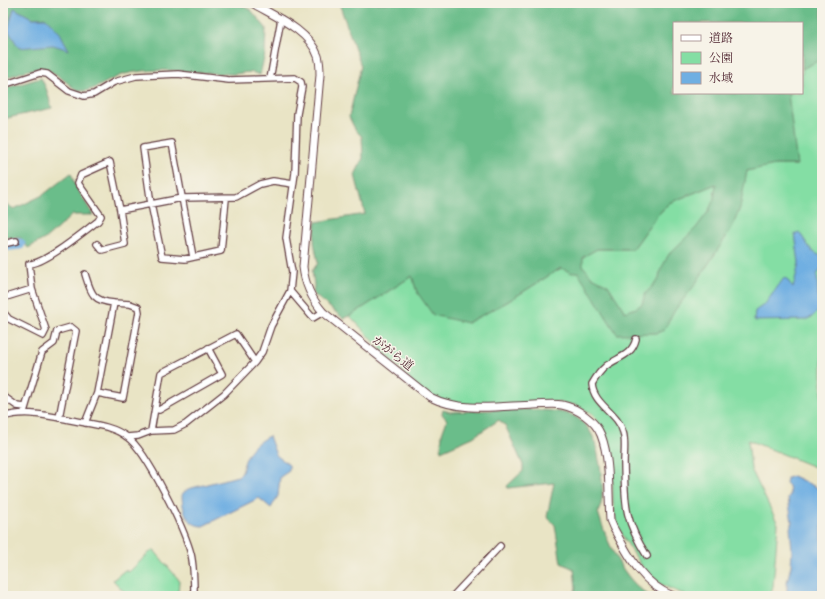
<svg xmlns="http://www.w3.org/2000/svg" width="825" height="599" viewBox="0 0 825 599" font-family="Cardo,'Noto Serif JP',serif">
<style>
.green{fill:#84dea4;stroke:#677e68}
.forest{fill:#6bbd8a;stroke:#5a6e5a;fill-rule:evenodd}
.water{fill:#6fafe2;stroke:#5c6786}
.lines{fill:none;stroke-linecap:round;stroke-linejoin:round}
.stream{stroke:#6fafe2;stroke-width:2}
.river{stroke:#6fafe2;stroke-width:11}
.minor-casing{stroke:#623d42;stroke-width:8}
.tertiary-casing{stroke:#623d42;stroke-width:9}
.minor{stroke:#fff;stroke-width:5.5}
.tertiary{stroke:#fff;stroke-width:7}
.labels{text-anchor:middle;stroke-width:3;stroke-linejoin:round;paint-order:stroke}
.street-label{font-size:12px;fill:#4a1f2b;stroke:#f7f3e8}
</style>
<rect width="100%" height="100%" fill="#f7f3e8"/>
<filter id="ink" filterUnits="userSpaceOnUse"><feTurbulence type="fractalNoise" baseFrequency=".025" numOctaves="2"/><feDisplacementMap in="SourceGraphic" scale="8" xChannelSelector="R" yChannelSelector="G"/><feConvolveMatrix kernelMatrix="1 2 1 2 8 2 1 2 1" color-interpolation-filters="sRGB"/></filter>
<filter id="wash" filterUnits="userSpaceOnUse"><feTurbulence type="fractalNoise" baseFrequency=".012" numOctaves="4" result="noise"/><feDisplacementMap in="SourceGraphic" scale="16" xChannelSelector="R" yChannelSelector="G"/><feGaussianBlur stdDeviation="0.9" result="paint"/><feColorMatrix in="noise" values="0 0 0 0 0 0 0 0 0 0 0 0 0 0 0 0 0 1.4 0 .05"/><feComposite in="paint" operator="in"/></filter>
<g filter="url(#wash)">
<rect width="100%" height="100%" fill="#e9e4c5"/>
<path class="green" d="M822,44v426l-74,-30 3,29 27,55 -5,63 -3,9h-82l-26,-11 -17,-14 -20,-31 -9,-18 -3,-20 -1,-48 -8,-23 -11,-17 -17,-9 -21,-3 -99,7 -34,-16 -72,-77 62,-40 5,16 50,31 40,-21 54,-34 36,-19h36l23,-32 13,-14 86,-35 20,-3h21l-12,-72h18v-46z
M153,549l26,31 -1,16h-50l-15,-16 12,-10 4,2z"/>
<path class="forest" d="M3,3h233l15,7 15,18 -1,26 -5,21c-13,-6 -19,0 -32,-1 -35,-1 -69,-8 -103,0 -13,3 -32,18 -42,17 -7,0 -13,-6 -18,-10 -23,-20 -37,-11 -62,-2zM14,9l18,9h14l5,6 -41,-5z
M339,3h483v56l-20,10v-46h-128v70h114l9,72h-22l-28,6 -7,37 -8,20 -38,58 -19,24 -11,20 -7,3 -40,1 -39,-62 -6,1 -11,-5 -54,34 -40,21 -34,-8 -16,-23 -5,-16 -62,40 -7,2 -30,-24 1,-9 -2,-14 6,-8 -4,-21 2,-20 49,-8 -10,-39 8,-17 -1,-21 -7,-8 -6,-12 12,-51zM716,184l-2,15 -6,13 -12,16 -27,26 -9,17 -1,8 -14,15 -3,10 -6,4 -11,4 -17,-27 -16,-8 -9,-11v-9l14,-8h36l23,-32 13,-14z
M41,78l5,10 6,20 -49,11v-30z
M71,173l4,12 18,30h-21l-24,22 -20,11 -7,-10 -18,-1v-35l11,7 29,-14z
M443,410l7,2c28,-1 101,-7 124,4 4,2 9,7 12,10 10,11 11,25 14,39 2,14 5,35 -2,47 9,30 24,67 52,84h-77l3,-8 -2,-19 -13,-6 -6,-38 -8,-8 7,-34 -46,5 -1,-2 16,-15v-6l-18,-40 -6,-5 -26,17 -32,14 1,-17 5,-14 -5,-6z"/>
<path class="water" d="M14,8l18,10h14l14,15 9,17 -16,-5 -34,3 -11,-18z
M799,232l13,19 10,6v10l-5,8 2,35 -7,7 -7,3 -51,1 1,-10 10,-7 19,-26 3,1 6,9 6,-25 -4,-29z
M269,436l7,19 13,10v6l-9,6 -2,19 -7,12 -12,-10 -56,28c-17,0 -21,-18 -21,-32l6,-5 50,-13 4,-3c3,-18 10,-29 27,-37z
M793,476l29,14v92l-7,14 -28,-1v-13l4,-16 1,-16 -2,-22 2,-6 -4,-23 2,-5 -1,-8 -3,-3 1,-5z"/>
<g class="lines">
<path class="stream" d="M819,591l1,5"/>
<path class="river" d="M3,246l17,-2"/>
</g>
</g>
<g filter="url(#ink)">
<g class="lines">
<defs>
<path id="minor" d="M270,79l11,-60
M3,85l37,-12 7,1 22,17 15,5 10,-2 20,-12 22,-6 42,-2 51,6 66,-2 6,4 1,5 -5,27 -2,59 -9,65 6,34 -2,19 -19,35 -9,26 -7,10 -31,32 -38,30 -12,6 -23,1 -13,5 -11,1
M3,244l13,-3
M97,244l5,6 23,-6 -5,-34
M193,257l-21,-114 -29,5 8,56 11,53 23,2 36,-8 5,-52
M85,274c6,19 7,27 29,29
M290,291l23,27 10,-6
M3,298l29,-9
M3,312l6,7 34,17 3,-6 -14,-41 -3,-25c16,0 54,-32 69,-43l3,-5 -2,-3 -21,-30 3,-8 29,-13 10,48 62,-12 54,-1 24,-13 13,-3 20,3
M636,339c-4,17 -18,18 -30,27 -6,5 -10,11 -14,18 1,20 26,29 31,48 3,9 1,21 1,31 1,41 0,57 23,93
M3,396l14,10 8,1
M155,409l4,1 63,-36 -14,-26
M24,412l18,-60 12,-9 3,-12 14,-4 5,4 -17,87
M3,417c21,-7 41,-2 63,2 20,5 44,5 61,18 20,14 57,91 64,117 3,13 3,28 3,42
M85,423l12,-30 17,-90 16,1 8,3 1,5 -16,86 -26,-5
M151,431l10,-58 75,-39 19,28
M453,596l47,-50"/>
<path id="tertiary" d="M252,3c22,13 57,27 66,53 2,6 2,13 2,19l-17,192c2,18 8,31 20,45l107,85c31,16 70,9 104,8 9,0 19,-2 28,0 15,3 33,15 39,30 10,26 7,58 9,85l3,7c15,28 29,57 60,69"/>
</defs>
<use href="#minor" class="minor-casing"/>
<use href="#tertiary" class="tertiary-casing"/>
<use href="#minor" class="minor"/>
<use href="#tertiary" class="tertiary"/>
</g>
</g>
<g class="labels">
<g class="street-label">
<text transform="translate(393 353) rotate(38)" y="4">ががら道</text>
</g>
</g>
<rect width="825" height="599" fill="none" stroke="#f7f3e8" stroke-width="16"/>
<rect x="673" y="22" width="130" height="72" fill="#f7f3e8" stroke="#b29e9c"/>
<rect x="681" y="35" width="20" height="6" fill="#ffffff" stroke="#b29e9c"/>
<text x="709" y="42" font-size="12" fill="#4a1f2b">道路</text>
<rect x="681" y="52" width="20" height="12" fill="#84dea4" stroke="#b29e9c"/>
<text x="709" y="62" font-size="12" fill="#4a1f2b">公園</text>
<rect x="681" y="72" width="20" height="12" fill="#6fafe2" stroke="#b29e9c"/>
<text x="709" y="82" font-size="12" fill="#4a1f2b">水域</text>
</svg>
